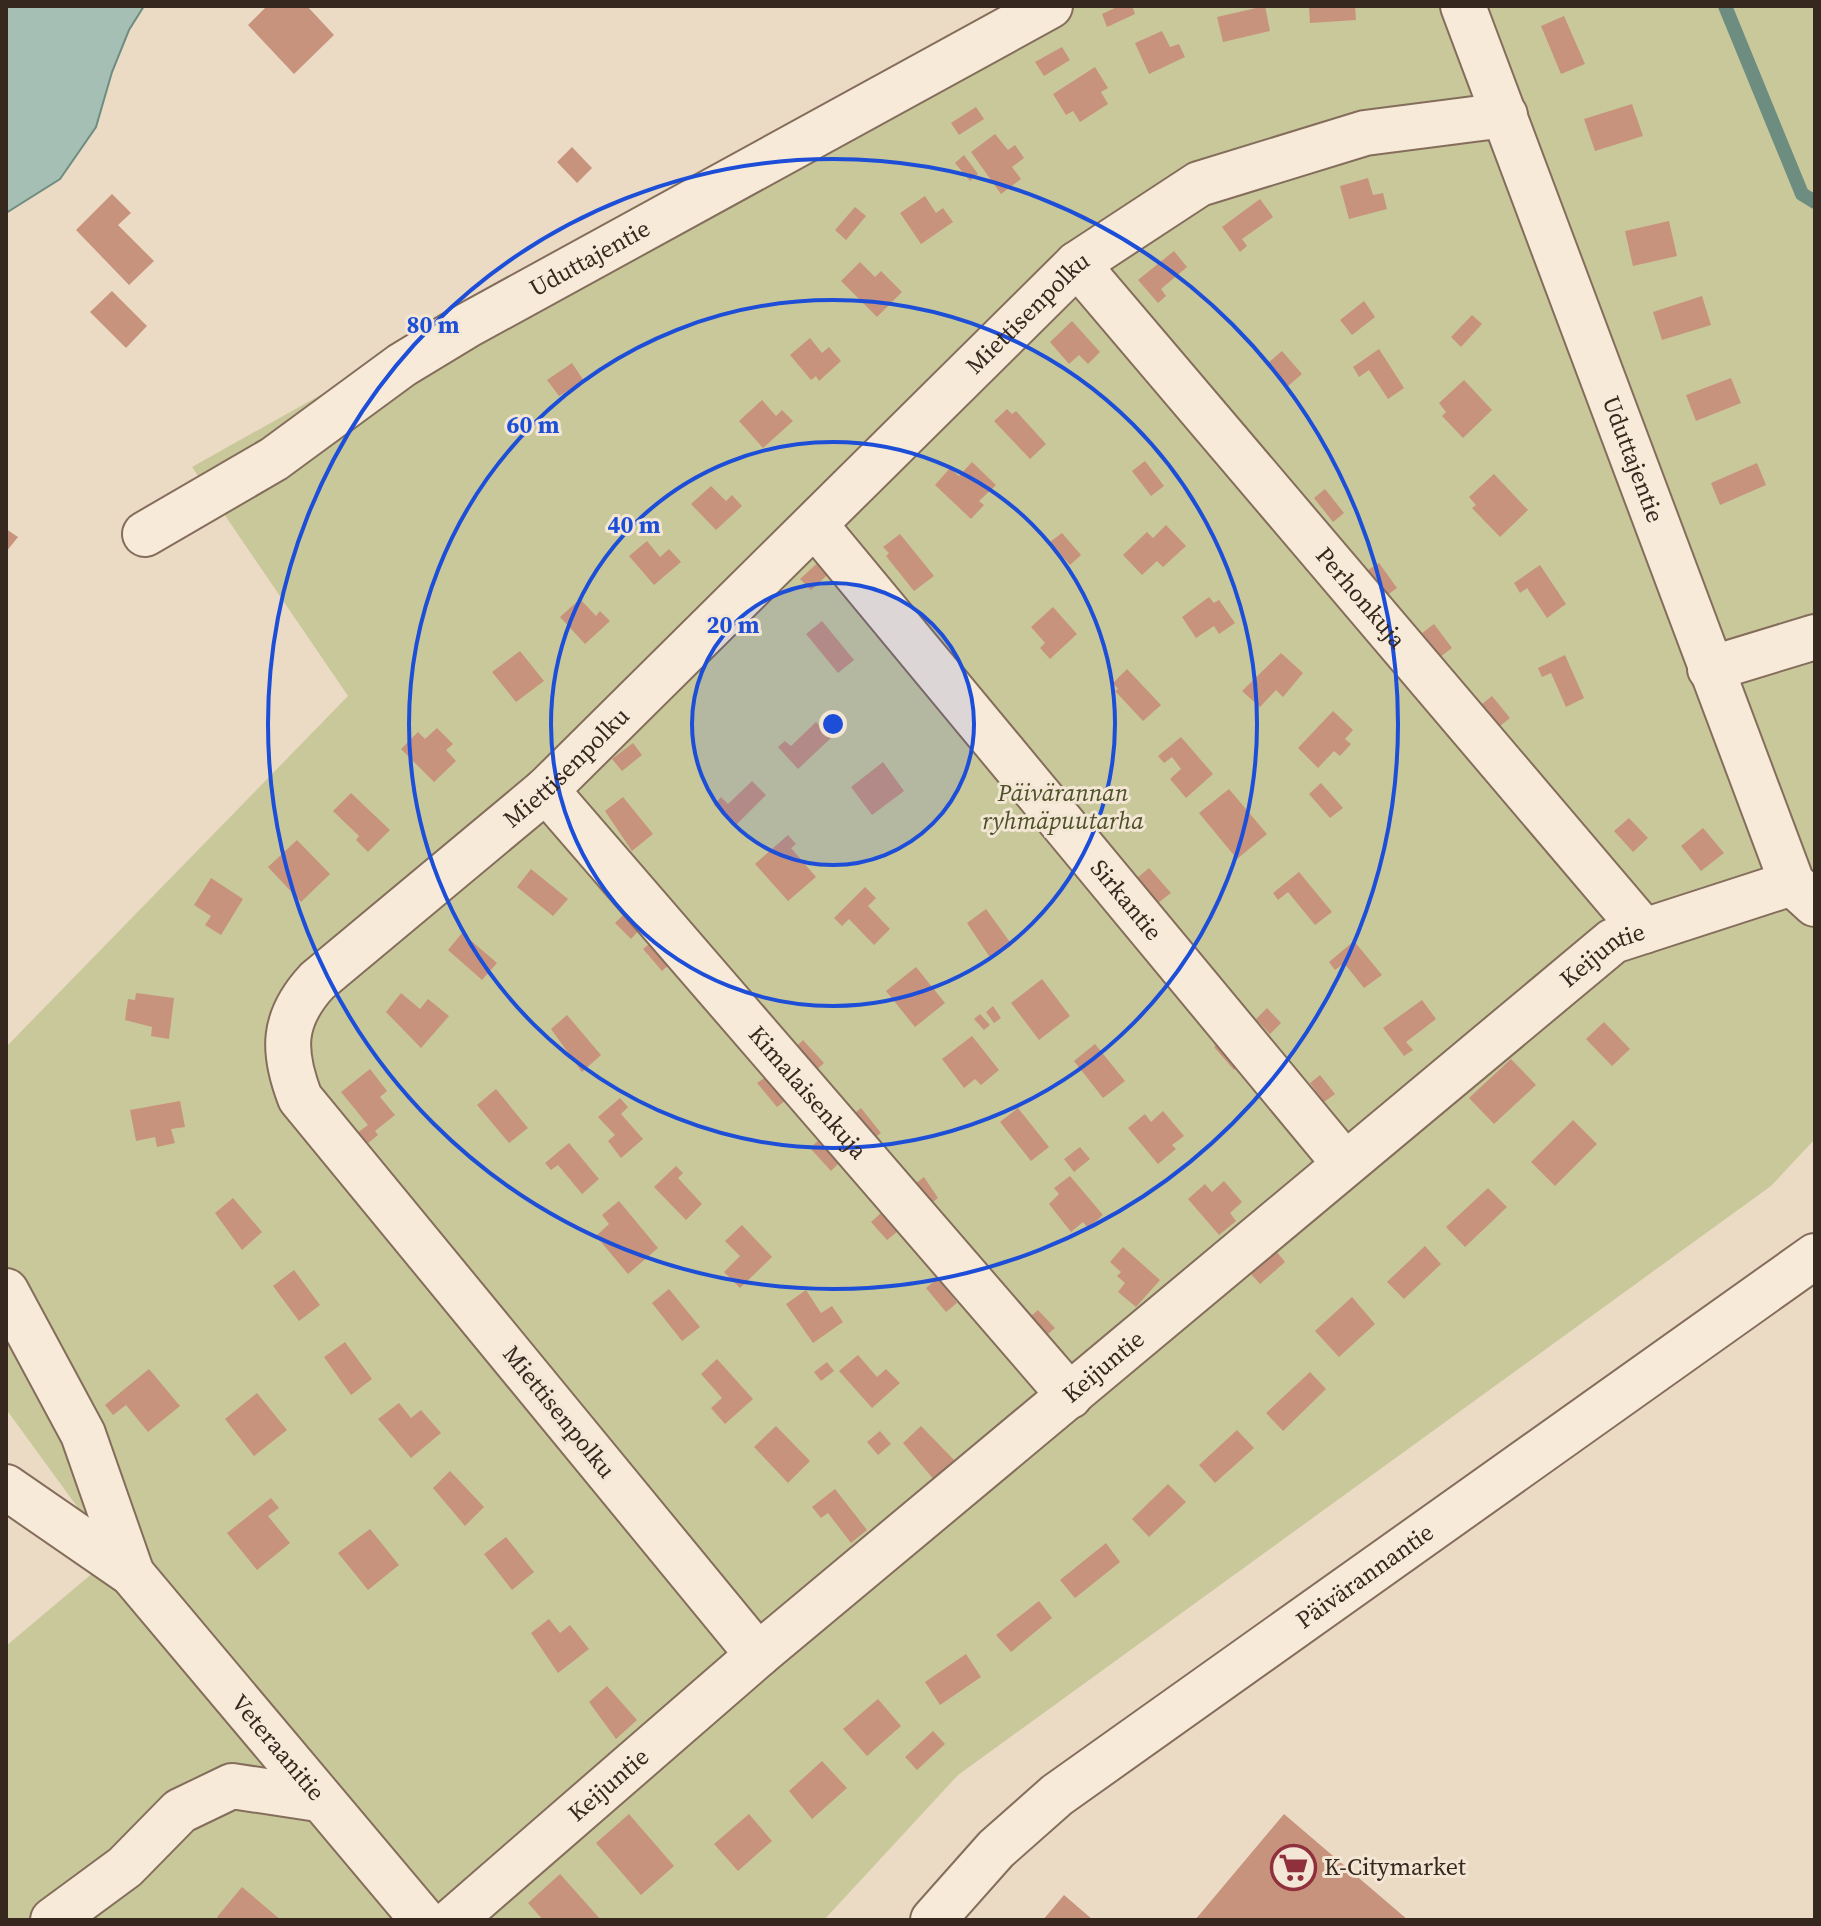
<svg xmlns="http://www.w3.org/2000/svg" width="1821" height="1926" viewBox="0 0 1821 1926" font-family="'Source Serif 4',serif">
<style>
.green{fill:#c9c89a}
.water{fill:#a6bfb5;stroke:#6e8d81;stroke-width:2}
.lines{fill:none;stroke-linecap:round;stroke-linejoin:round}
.stream{stroke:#6e8d81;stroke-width:14}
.building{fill:#c7937d}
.minor-casing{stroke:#856d5c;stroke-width:48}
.minor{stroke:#f7ead8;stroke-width:44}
.ring{fill:none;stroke:#1d4ed8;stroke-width:4}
.labels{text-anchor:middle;stroke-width:6;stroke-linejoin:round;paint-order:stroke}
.street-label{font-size:24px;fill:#36271f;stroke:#f3e6d4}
.park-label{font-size:24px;font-style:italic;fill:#4c5127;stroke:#f3e6d4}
.poi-label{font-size:24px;fill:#36271f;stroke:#f3e6d4;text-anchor:start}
.centre{fill:#1d4ed8;stroke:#f3e6d4;stroke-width:4}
.ring-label{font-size:24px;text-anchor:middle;font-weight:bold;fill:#1d4ed8;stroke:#f3e6d4;stroke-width:6;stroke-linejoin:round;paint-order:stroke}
</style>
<rect width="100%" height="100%" fill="#ebdbc5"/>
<path class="green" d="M1014,6h801v1133l-44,47 -813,589 -134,145h-818v-274l107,-90 -107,-147v-362l342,-351 -156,-229z"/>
<path class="water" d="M6,6h138l-15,24 -17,42 -16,55 -36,52 -54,34z"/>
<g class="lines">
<path class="stream" d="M1725,6l77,188 13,8"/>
</g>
<path class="building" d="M267,6h40l27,29 -40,39 -46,-49z
M1119,6h13l3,8 -28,13 -5,-13z
M1265,6l5,25 -47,11 -6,-25z
M1309,6h46l1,14 -46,3z
M1564,16l21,48 -24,10 -20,-48z
M1162,31l8,16 9,-3 6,13 -36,17 -14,-31z
M1062,47l8,13 -26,16 -9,-14z
M1095,67l13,21 -7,4 7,12 -28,18 -7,-11 -7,4 -13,-21z
M1632,104l11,32 -48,15 -11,-32z
M976,107l8,12 -25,16 -8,-12z
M995,134l13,16 7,-5 9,13 -12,9 9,12 -20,15 -30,-42z
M572,147l20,21 -15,15 -20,-21z
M964,155l14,19 -8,7 -15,-18z
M1368,178l5,17 10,-2 4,16 -38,10 -9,-33z
M112,194l19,19 -13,12 36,36 -25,24 -53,-55z
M925,196l11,17 7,-5 10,14 -32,22 -21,-31z
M1260,199l13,18 -31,22 5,7 -7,6 -18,-25z
M855,207l11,9 -20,24 -11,-10z
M1669,221l8,35 -44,10 -8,-35z
M1174,251l13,16 -26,22 5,7 -8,7 -20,-23z
M860,262l15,15 6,-6 21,21 -25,25 -36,-36z
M112,291l35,35 -21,22 -36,-36z
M1702,296l9,29 -49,15 -9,-28z
M1364,301l11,16 -23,18 -12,-15z
M1472,315l10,9 -21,23 -10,-10z
M1072,321l28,31 -12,12 -9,-9 -10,9 -19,-22z
M810,338l12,15 7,-6 12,14 -22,20 -3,-5 -5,4 -21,-25z
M1379,349l25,39 -16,11 -19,-29 -10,7 -6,-10z
M1282,351l20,23 -14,12 -20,-23z
M572,363l12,18 -25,15 -12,-16z
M1731,378l10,25 -45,18 -10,-26z
M1464,380l28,30 -29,28 -21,-22 4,-4 -7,-9z
M762,400l14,16 6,-6 11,11 -30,27 -24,-27z
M1007,409l5,5 4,-3 30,33 -16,15 -36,-38z
M1145,461l19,25 -13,10 -19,-25z
M972,462l24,23 -17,16 5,4 -13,14 -36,-34 15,-17 9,8z
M1757,463l9,22 -46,20 -9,-22z
M1494,474l34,36 -28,27 -28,-29 4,-3 -7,-8z
M711,486l15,15 6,-6 10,11 -26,24 -25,-26z
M1325,489l19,24 -11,9 -19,-24z
M1166,525l20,21 -23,21 -6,-6 -15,14 -19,-20 24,-23 6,6z
M6,529l12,8 -12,15z
M1062,533l19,22 -11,10 -20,-23z
M900,534l34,42 -20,15 -28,-35 3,-3 -6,-6z
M647,541l13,16 9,-8 12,13 -27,23 -25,-29z
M823,558l11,11 -23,21 -11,-11z
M1379,563l18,25 -11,8 -18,-26z
M1540,565l26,39 -19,14 -20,-30 -7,5 -6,-10z
M1209,597l5,6 5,-3 16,23 -16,11 -5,-8 -18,12 -14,-21z
M580,599l16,17 4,-5 10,10 -25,23 -25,-27z
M1053,607l24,27 -27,25 -10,-11 5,-5 -14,-16z
M822,621l32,39 -16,13 -32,-39z
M1434,624l18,24 -12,9 -18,-24z
M520,651l24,30 -28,21 -24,-30z
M1281,653l22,20 -20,24 -7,-7 -16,17 -18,-16z
M1565,655l19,43 -18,9 -15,-34 -9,4 -4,-9z
M1127,669l34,36 -18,16 -28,-30 3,-2 -5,-6z
M1492,696l18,22 -10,8 -18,-22z
M1333,711l20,19 -8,9 6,5 -11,12 -6,-5 -16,17 -20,-20z
M816,722l15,16 -33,31 -20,-22 7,-6 6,5z
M437,728l16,16 -7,6 10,11 -22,21 -33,-33 17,-17 7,7z
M1181,737l32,37 -27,24 -16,-19 11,-10 -9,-12 -8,6 -6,-7z
M633,743l9,12 -20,16 -10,-12z
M883,762l21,29 -32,24 -21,-28z
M752,781l14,14 -31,31 -21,-21 7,-8 7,7z
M1321,783l22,25 -13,10 -21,-24z
M1229,789l38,45 -30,25 -38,-46z
M351,793l39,37 -22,22 -12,-12 3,-4 -26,-25z
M623,797l30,37 -21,17 -27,-40z
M1629,818l19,20 -15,14 -19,-21z
M1703,828l21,25 -23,18 -20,-25z
M788,835l8,9 -5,4 25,29 -28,24 -33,-37z
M297,840l33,34 -29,28 -33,-35z
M1149,868l22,25 -13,10 -21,-25z
M531,869l37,30 -15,17 -36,-29z
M1299,872l33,40 -17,13 -27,-33 -10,8 -5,-7z
M211,878l32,21 -22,36 -16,-10 6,-9 -17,-11z
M865,887l11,11 -8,8 22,23 -16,16 -25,-26 -7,7 -8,-8z
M986,909l26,36 -21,14 -24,-36z
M624,914l16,15 -9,10 -16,-16z
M462,933l35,30 -15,17 -34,-30z
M654,940l18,22 -10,9 -19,-22z
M1354,941l28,34 -18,13 -20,-25 -9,7 -6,-8z
M916,967l29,36 -30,24 -29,-36z
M1042,979l28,37 -31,24 -28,-37z
M136,993l38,5 -5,41 -18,-3 1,-9 -27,-7 3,-21 7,1z
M401,993l19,16 8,-10 21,17 -28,32 -35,-36z
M1422,1000l14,19 -30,23 7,8 -9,6 -21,-28z
M993,1006l8,12 -7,5 -8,-11z
M1267,1008l14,15 -11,11 -14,-15z
M980,1014l10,11 -6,5 -10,-11z
M567,1015l34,40 -19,17 -31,-43z
M1604,1022l26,27 -18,17 -26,-27z
M972,1036l27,34 -18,15 -6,-6 -11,9 -22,-29z
M1224,1037l21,22 -11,11 -20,-23z
M803,1040l21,23 -11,10 -21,-22z
M1095,1044l30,37 -22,17 -29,-37z
M1511,1059l25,26 -42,39 -25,-26z
M370,1069l17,22 -7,6 15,18 -20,16 3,4 -11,9 -10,-11 11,-8 -27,-33z
M770,1074l20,23 -13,10 -20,-24z
M1320,1075l15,19 -11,8 -14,-19z
M496,1089l32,39 -19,15 -32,-38z
M620,1098l8,9 -7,7 22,25 -22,19 -13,-17 7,-6 -17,-18z
M180,1101l5,26 -14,2 4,14 -18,4 -2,-10 -19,4 -6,-31z
M861,1108l20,25 -11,8 -20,-24z
M1018,1108l31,39 -18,14 -31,-39z
M1163,1111l21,25 -12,9 4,4 -18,15 -30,-36 17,-14 6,8z
M1573,1120l24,24 -42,42 -24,-24z
M820,1139l20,23 -9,9 -21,-23z
M569,1143l30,36 -17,15 -24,-29 -7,5 -6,-7z
M1080,1147l10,12 -16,13 -10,-13z
M676,1166l7,7 -5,5 24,26 -16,16 -32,-33z
M1070,1176l33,39 -15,13 -5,-6 -12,10 -22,-28 10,-10 -5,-6z
M924,1177l14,21 -12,9 -15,-20z
M1224,1181l18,21 -12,11 6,8 -17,14 -31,-36 17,-15 7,8z
M1488,1188l19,19 -42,40 -19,-20z
M233,1198l29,34 -20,18 -27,-37z
M619,1201l39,47 -30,26 -32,-38 13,-12 -7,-9z
M882,1212l16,19 -11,9 -16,-18z
M742,1225l30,32 -32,31 -16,-16 16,-16 -15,-15z
M1425,1246l16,18 -37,35 -17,-17z
M1123,1247l37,33 -24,27 -18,-15 7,-9 -8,-7 4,-4 -11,-10z
M1276,1251l9,11 -25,22 -9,-10z
M294,1270l26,35 -21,16 -26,-35z
M938,1278l19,25 -11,9 -20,-24z
M669,1289l31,38 -18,14 -30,-38z
M806,1290l15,23 11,-7 11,16 -30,21 -27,-39z
M1352,1297l23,27 -36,33 -24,-26z
M1038,1310l17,18 -14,12 -16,-19z
M345,1342l27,37 -21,16 -27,-38z
M858,1355l19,22 9,-8 14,14 -28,25 -33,-37z
M717,1359l36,40 -28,25 -14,-16 11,-10 -21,-24z
M827,1362l7,9 -13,10 -7,-9z
M149,1369l31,37 -32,26 -22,-27 -13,10 -8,-10z
M1310,1372l16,17 -43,42 -17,-18z
M257,1393l30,37 -33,26 -29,-37z
M399,1403l12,15 10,-8 20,23 -30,25 -33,-39z
M776,1426l34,35 -22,22 -34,-36z
M921,1426l34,35 -20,20 -32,-38z
M1237,1430l17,18 -39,35 -16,-18z
M880,1431l11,13 -13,11 -11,-13z
M450,1471l34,36 -19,19 -32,-38z
M1168,1484l18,18 -37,35 -17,-18z
M835,1489l32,41 -16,13 -23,-30 -7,5 -9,-11z
M271,1498l8,10 -11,8 22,27 -33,27 -30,-37z
M370,1529l29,36 -31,25 -30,-37z
M506,1537l28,35 -22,18 -28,-36z
M1106,1543l14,19 -45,36 -15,-18z
M1039,1601l13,17 -41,34 -15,-17z
M549,1619l11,14 10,-8 19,24 -31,24 -27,-40z
M966,1654l15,23 -41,28 -15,-23z
M607,1686l30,34 -21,19 -27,-37z
M878,1699l23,27 -34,30 -24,-27z
M933,1731l12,13 -28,26 -12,-13z
M822,1761l25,27 -35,31 -23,-28z
M629,1814l45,52 -33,29 -45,-52z
M749,1814l23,27 -34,30 -24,-27z
M1284,1814l124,106h-213z
M560,1874l41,46h-58l-15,-17z
M242,1887l39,33h-60l-4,-3z
M1064,1895l29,25h-50z"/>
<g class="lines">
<defs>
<g id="minor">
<path id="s1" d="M1463,6l329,877 23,21"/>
<path id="s2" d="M1077,264l567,667"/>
<path id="s3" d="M816,526l529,638"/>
<path id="s4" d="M145,534l129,-75 128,-94 66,-40 582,-319"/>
<path d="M1710,669l105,-32"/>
<path id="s5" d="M546,790l524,606"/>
<path d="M6,1291l77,143 49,140"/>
<path id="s6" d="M6,1487l126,87 291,346"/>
<path id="s7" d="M758,1655l-458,-557c-18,-47 -18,-79 17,-117l229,-191 531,-526 122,-80 166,-51 140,-18"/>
<path d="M53,1920l72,-53 55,-56 52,-25 86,13"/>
<path id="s8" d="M453,1920l305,-265 855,-714 179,-58"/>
<path id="s9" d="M933,1920l63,-71 61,-54 758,-539"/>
</g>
</defs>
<use href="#minor" class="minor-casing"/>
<use href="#minor" class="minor"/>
</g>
<circle cx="833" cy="724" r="141" fill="#1d4ed8" fill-opacity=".12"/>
<g class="ring">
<circle cx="833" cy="724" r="141"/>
<circle cx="833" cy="724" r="282"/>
<circle cx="833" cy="724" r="424"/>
<circle cx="833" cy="724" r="565"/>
</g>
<defs>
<symbol id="supermarket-ring" viewBox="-11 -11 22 22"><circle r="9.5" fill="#f3e6d4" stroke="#90303d" stroke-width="1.5"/><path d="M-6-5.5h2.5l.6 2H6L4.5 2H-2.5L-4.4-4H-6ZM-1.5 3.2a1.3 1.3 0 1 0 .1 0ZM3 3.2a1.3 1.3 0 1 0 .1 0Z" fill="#90303d"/></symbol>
</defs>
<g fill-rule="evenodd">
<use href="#supermarket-ring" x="1268" y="1842" width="51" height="51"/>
</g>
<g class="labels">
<g class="street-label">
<text dy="8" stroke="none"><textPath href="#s4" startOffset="524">Uduttajentie</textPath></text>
<text dy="8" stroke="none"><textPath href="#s7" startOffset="1824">Miettisenpolku</textPath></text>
<text dy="8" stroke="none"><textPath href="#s1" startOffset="484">Uduttajentie</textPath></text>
<text dy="8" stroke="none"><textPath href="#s2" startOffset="438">Perhonkuja</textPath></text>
<text dy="8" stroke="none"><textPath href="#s7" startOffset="1176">Miettisenpolku</textPath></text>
<text dy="8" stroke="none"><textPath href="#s3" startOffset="486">Sirkantie</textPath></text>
<text dy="8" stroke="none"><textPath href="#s8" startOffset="1502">Keijuntie</textPath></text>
<text dy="8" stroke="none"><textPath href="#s5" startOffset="400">Kimalaisenkuja</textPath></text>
<text dy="8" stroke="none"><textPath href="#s8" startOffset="854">Keijuntie</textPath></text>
<text transform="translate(559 1412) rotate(51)" y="8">Miettisenpolku</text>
<text dy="8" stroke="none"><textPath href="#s9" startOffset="554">Päivärannantie</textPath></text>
<text dy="8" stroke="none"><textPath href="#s6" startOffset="380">Veteraanitie</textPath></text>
<text dy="8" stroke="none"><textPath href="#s8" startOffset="206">Keijuntie</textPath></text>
</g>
<g class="park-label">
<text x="1063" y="801">Päivärannan<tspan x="1063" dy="28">ryhmäpuutarha</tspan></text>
</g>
<g class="poi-label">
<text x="1324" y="1875">K-Citymarket</text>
</g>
</g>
<circle cx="833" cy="724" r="12" class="centre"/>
<g class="ring-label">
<text x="433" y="333">80 m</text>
<text x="533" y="433">60 m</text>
<text x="634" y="533">40 m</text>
<text x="733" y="633">20 m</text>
</g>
<rect width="1821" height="1926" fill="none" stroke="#36271f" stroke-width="16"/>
</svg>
